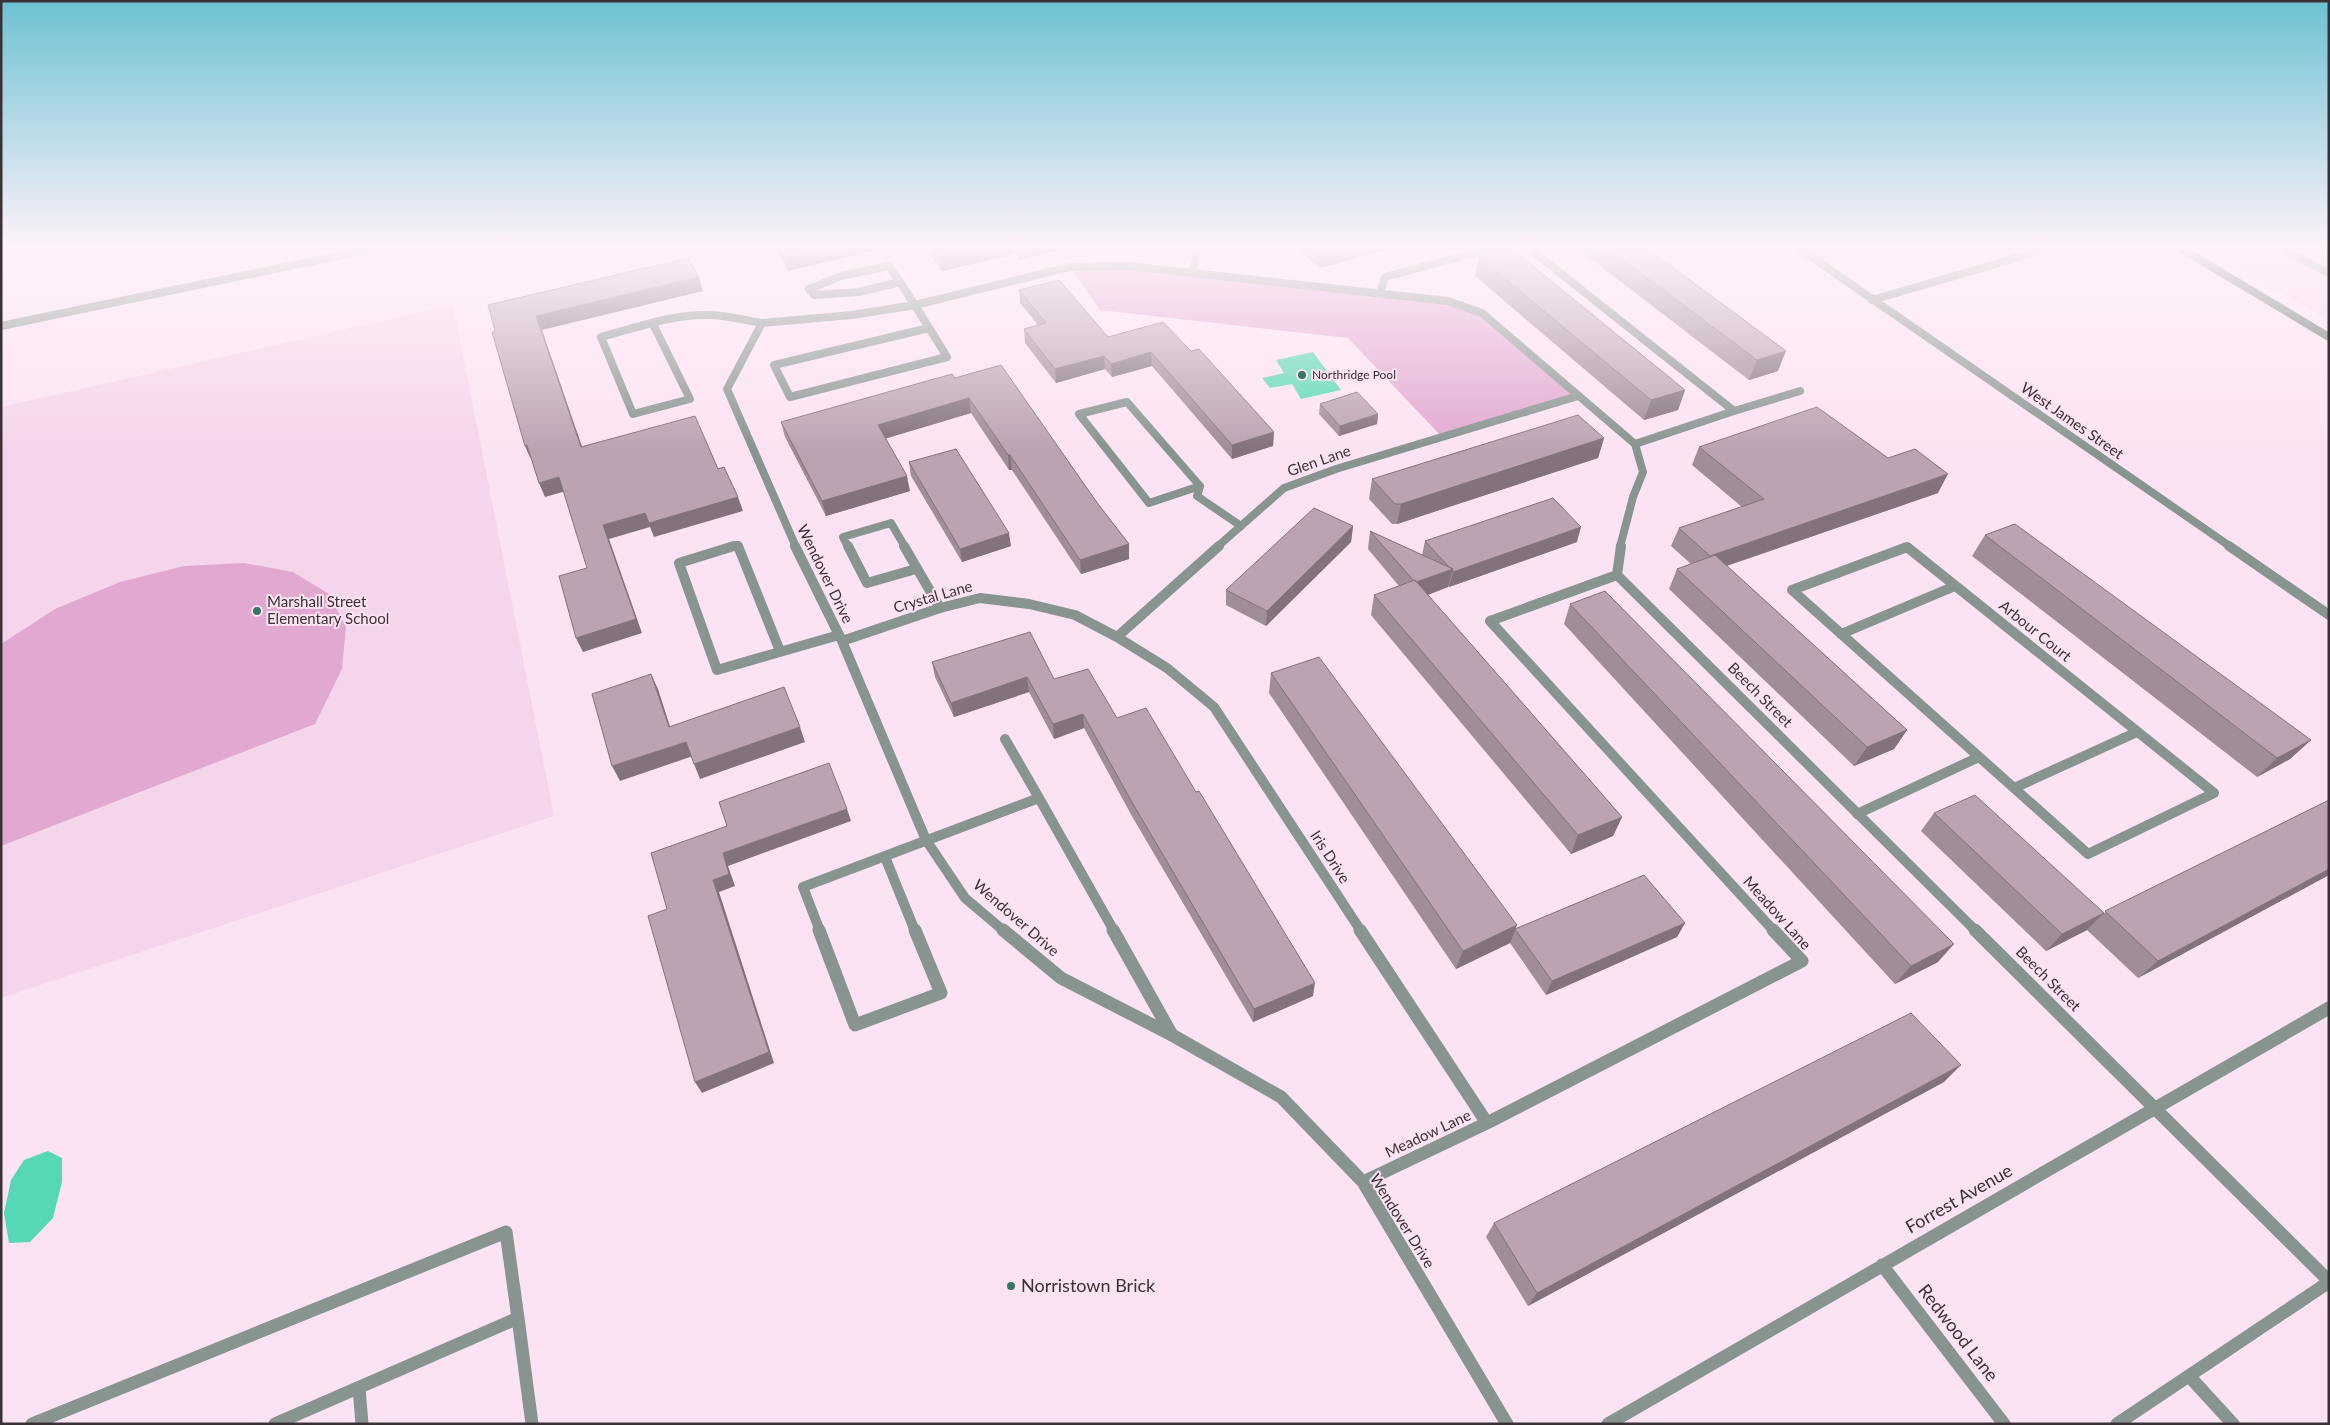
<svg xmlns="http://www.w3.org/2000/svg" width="2330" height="1425" viewBox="0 0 2330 1425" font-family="Lato,sans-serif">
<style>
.built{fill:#f5d5eb}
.green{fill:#e1a9d0}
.water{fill:#55d8b3}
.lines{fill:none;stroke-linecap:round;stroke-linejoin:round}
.lane-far2{stroke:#889490;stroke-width:8}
.lane-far1{stroke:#889490;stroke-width:10}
.lane{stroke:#889490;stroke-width:13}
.street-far2{stroke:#889490;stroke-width:8}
.street-far1{stroke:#889490;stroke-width:10}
.street{stroke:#889490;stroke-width:13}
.secondary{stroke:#596b65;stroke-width:8}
.wall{fill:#a18c9a}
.shaded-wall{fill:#83727d}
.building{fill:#bba3b3;stroke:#83727d}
.poi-dot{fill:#377664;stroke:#fce3f3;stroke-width:2}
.labels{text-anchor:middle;stroke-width:4;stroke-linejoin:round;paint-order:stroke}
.far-poi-label{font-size:12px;fill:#3b3238;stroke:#fce3f3;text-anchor:start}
.street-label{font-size:15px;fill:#3b3238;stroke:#fce3f3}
.poi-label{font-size:15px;fill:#3b3238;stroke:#fce3f3;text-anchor:start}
.near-street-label{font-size:18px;fill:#3b3238;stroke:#fce3f3}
.near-poi-label{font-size:18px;fill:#3b3238;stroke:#fce3f3;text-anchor:start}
</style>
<rect width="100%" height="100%" fill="#fce3f3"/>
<path class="built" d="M2207,249h122v71z
M453,305l101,511 -553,182v-591z"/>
<path class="green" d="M1129,266l319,35 34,12 96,83 -136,41 -94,-99 -248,-28 -30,-43z
M244,563l49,9 36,22 17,33 -4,42 -27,55 -314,122v-202l54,-35 65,-27 64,-16z"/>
<path class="water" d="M1313,352l28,38 -40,9 -9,-15 -22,4 -8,-10 22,-5 -8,-13z
M48,1151l14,7v24l-9,36 -23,24 -21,1 -5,-30 7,-33 13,-20z"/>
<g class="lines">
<path class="lane-far2" d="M2282,249l47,24
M889,266l11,16 -41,10 -45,3 -5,-6 32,-13z
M1192,273l4,-14v-10
M900,282c16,25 32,50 47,75l-157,40 -16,-32 155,-37
M653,324l37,75 -57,15 -32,-77c35,-9 71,-23 107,-22 18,0 36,5 54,8
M1127,402l73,84 -51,17 -70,-89z
M1734,411l66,-20
M1200,486l-3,10 44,30
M730,547l8,-2 1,2
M848,547l-5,-10 48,-14 14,24"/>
<path class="lane-far1" d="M734,546l-55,17 38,107 122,-35
M738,546l42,105
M848,546l19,37 49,-14
M904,546l36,62
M1039,798l75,133
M885,857l30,74
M820,931l-17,-44 236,-89 -34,-59"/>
<path class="lane" d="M819,930l36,95 86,-32 -26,-63
M1113,930l59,105
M2189,1376l44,48
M359,1388l3,36
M32,1424l474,-192 12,86
M275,1424l243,-106 14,106
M2117,1424l212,-142"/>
<path class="street-far2" d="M1530,249l204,162 -99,33
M1800,249l431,298
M1380,293l5,-16 104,-28
M1872,300l175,-51
M1,326l370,-77
M796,547l-69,-158 35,-66 90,-8 63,-10 155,-38 59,-1 319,35 34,12 153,131 8,28 -10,25 -13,50
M1217,547l67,-59 52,-19 242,-73"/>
<path class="street-far1" d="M795,546l47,95 84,199 39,58 39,33
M2229,546l100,69
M1907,547l307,246 -126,61 -296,-264z
M1617,575l359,356
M1617,575l-127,46 284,310
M1617,575l4,-29
M1841,634l114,-48
M1117,637l102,-91
M842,641l98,-33 40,-10 49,6 46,11 42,22 50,31 47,39 147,224
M2014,788l123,-56
M1857,814l122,-57"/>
<path class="street" d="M1003,930l58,48 111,57 109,62 82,85 144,242
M1360,930l127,193
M1975,930l354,351
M1363,1182l124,-59 315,-162 -29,-31
M1882,1265l122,159
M1608,1424l721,-416"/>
<path class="secondary" d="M2182,249l147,88"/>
</g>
<path class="wall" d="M776,249h103l-91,22z
M926,249h131v1l-38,10 -4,-6 -73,17z
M1298,249h93l-72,19z
M1578,249h70l130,122 -29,9z
M1479,257l206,133 -7,20 -34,10 -169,-144z
M1019,290l89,47 83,14 83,81 -1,14 -41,13 -80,-93 -40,11 -7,-8 -49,14 -31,-40 -1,-14 14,-4 -18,-22z
M955,378l143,126 31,40v15l-48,15 -69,-104h-3l-38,-57 -85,25 24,53 -84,25 -41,-79 -4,-15z
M1320,404l58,10 -1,10 -38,12 -20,-22z
M1604,438l-6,20 -201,66h-5l-23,-25 3,-20z
M1699,447l239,46 -211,73 180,164 -13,19 -40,17 -185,-177 8,-20 14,-5 -20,-18 8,-18 63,-21 -50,-42z
M909,462l102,84 -49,16 -51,-86z
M1353,526l-2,16 -85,84 -40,-21v-15z
M1370,531l52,24 3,-14 152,1 -128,45v-1l-1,1 -20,8 194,222 -9,19 -42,18 -200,-239 3,-20 25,-9 -31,-37z
M1985,535l326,205 -21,19 -33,18 -285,-221z
M1570,604l368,358 -43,22 -331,-360z
M932,662l122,17 63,39 196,278 -60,26 -120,-204 -49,-90 -30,11 -25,-47 -75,25 -19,-40z
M1271,673l244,256 170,-6 -8,14 -131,58 -36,-52 -54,26 -187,-276z
M2329,800v75l-191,103 -51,-48 -41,21 -125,-120 13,-18 170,100z
M1944,1082l-416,224 -42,-69 8,-14z"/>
<path class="shaded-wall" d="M823,249h56l-91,22 -3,-13z
M971,249h43l1,5 -73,17 -2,-14z
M1018,249h39v1l-38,10z
M1321,249h70l-72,19z
M699,277l4,14 -161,39 45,131 -6,-14 -45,-131z
M1786,351l-8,20 -29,9 8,-20z
M1151,352l1,14 -40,11 -1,-13z
M1104,356l1,13 -49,14 -1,-14z
M1685,390l-7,20 -34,10 7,-20z
M969,398l2,15 -90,27 -3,-15z
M1378,414l-1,10 -38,12 1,-10z
M1274,432l-1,14 -41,13v-14z
M1604,438l-6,20 -201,66 4,-20z
M527,445l4,15 -6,-14z
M1008,455h2l2,15h-3z
M1948,474l-10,19 -236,81 8,-18z
M907,476l3,15 -84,25 -4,-15z
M559,477l7,14 -21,6 -6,-14z
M738,497l5,14 -89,26 -4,-10 -41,12 33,94 -59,19 -7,-14 27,-113 42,-12z
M1353,526l-2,16 -85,84 1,-15z
M1581,527l-4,15 -128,45 4,-15z
M1009,533l2,13 -49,16 -2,-13z
M1129,544v15l-48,15 -1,-14z
M1453,569l-5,18 -37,14 4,-19z
M651,674l7,15 17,53 -6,-15z
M1027,677l2,15 -75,25 -3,-14z
M1083,714l1,14 -30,11 -1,-15z
M800,727l5,15 -105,37 -6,-15z
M1907,730l-13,19 -40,17 13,-19z
M2311,740l-21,19 -33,18 20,-19z
M686,742l7,14 -73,25 -8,-15z
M847,809l4,12 -123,45 7,20 -16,6 55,171 -72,30 -7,-11 18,-202 10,-27z
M1622,817l-9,19 -42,18 7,-19z
M2329,869v6l-191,103 20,-17z
M2104,913l-17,17 -41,21 16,-17z
M1685,923l-8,14 -131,58 6,-14z
M1517,925l-7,18 -54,26 7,-18z
M1954,944l-16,18 -43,22 16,-18z
M1315,983l-2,13 -60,26 1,-13z
M1961,1065l-17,17 -416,224 9,-13z"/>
<path class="building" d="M779,249h44l-38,9z
M934,249h37l-31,8z
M1507,249h5l173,141 -34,10 -172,-143z
M1608,249h40l138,102 -29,9z
M688,258l11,19 -163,39 45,131 114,-31 23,53 6,-2 14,30 -89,26 -4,-10 -42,12 33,94 -60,19 -17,-62 28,-8 -28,-91 -20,6 -12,-38 -2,1 -33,-114 3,-1 -7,-26z
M1059,280l49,57 55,-15 28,29 8,-2 75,83 -42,13 -81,-93 -40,12 -7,-8 -49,13 -31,-40 22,-6 -27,-33z
M1001,365l97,139 31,40 -49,16 -70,-105h-2l-39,-57 -91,27 29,51 -85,25 -41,-79 171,-48 3,4z
M1357,392l21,22 -38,12 -20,-22z
M1817,407l71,51 27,-9 33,25 -238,82 -31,-28 85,-29 -65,-52z
M1578,415l26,23 -203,66h-6l-23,-25z
M956,449l53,84 -49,16 -51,-87z
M1553,498l28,29 -128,45 -1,-1 1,-2 -4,-2 -24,-26z
M1314,508l39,18 -86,85 -41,-21z
M2015,524l296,216 -34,18 -292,-223z
M1370,531l83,38 -37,13 -1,-2 -1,1z
M1715,555l192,175 -40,17 -190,-178z
M1415,580l207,237 -44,18 -204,-240z
M1605,591l349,353 -43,22 -341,-362z
M1030,632l24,47 34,-10 29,49 29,-10 50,84 3,-1 116,192 -61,26 -121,-205 -50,-90 -30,10 -26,-47 -76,26 -19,-41z
M1319,657l198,268 -54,26 -192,-278z
M651,674l18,53 115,-40 16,40 -106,37 -8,-22 -74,24 -20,-72z
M829,763l18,46 -124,44 6,21 -16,6 56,172 -74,30 -47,-166 19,-7 -16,-56 76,-27 -8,-24z
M1975,795l129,118 -42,21 -128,-121z
M2329,800v69l-171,92 -53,-50z
M1644,875l41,48 -133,58 -37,-52z
M1911,1013l50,52 -424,228 -43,-70z"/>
<linearGradient id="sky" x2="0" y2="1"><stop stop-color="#6dc2d3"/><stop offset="0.55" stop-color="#fef2fa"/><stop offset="1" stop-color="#fef2fa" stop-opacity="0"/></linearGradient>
<rect width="2330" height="449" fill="url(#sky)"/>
<g class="poi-dot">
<circle cx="1302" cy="375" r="5"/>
<circle cx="257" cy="611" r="5"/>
<circle cx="1011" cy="1286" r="5"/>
</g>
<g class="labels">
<g class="far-poi-label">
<text x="1312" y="379">Northridge Pool</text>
</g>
<g class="street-label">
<text transform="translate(2072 421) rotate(35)" y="5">West James Street</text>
<text transform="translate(1319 461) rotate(-19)" y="5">Glen Lane</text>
<text transform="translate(825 574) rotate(64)" y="5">Wendover Drive</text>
<text transform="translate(933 597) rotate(-16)" y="5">Crystal Lane</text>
<text transform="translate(2035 631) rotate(39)" y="5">Arbour Court</text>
<text transform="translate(1760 695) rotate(45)" y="5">Beech Street</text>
<text transform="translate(1330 857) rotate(57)" y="5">Iris Drive</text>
<text transform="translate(1777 913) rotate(48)" y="5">Meadow Lane</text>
<text transform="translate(1016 918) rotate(41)" y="5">Wendover Drive</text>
<text transform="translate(2048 979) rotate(45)" y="5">Beech Street</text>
<text transform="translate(1428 1134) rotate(-25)" y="5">Meadow Lane</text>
<text transform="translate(1402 1221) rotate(58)" y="5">Wendover Drive</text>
</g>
<g class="poi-label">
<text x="267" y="607">Marshall Street<tspan x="267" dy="17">Elementary School</tspan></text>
</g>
<g class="near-street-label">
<text transform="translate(1959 1199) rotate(-30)" y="6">Forrest Avenue</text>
<text transform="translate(1958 1333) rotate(52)" y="6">Redwood Lane</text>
</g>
<g class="near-poi-label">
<text x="1021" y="1292">Norristown Brick</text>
</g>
</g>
<rect width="2330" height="1425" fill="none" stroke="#3b3238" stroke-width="5"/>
</svg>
